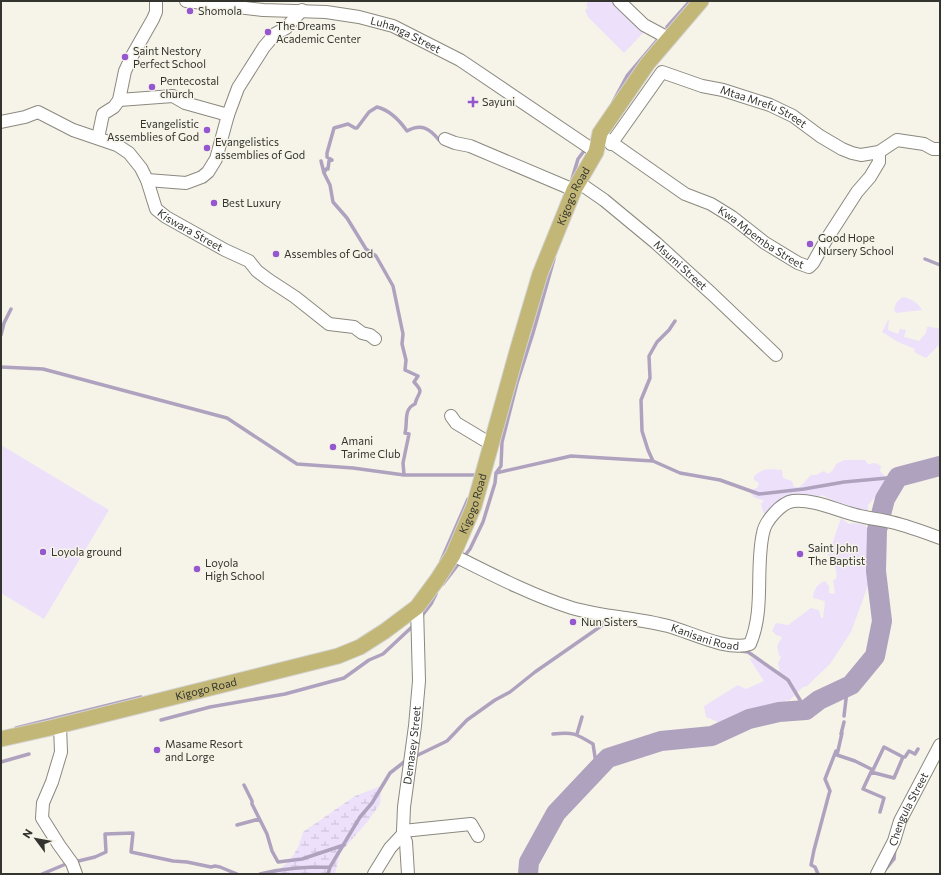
<svg xmlns="http://www.w3.org/2000/svg" width="941" height="875" viewBox="0 0 941 875" font-family="Commissioner,sans-serif">
<style>
.grass{fill:#ece0fb}
.wetland{fill:url(#wetland-marsh)}
.lines{fill:none;stroke-linecap:round;stroke-linejoin:round}
.stream{stroke:#afa2bf;stroke-width:3.5}
.river{stroke:#afa2bf;stroke-width:20}
.minor-casing{stroke:#8b897f;stroke-width:14}
.major-casing{stroke:#d2d2d1;stroke-width:17}
.minor{stroke:#fff;stroke-width:12}
.major{stroke:#c2b777;stroke-width:15}
.poi-dot{fill:#9457ce;stroke:#f6f4e9;stroke-width:1.5}
.labels{text-anchor:middle;stroke-width:3;stroke-linejoin:round;paint-order:stroke}
.poi-label{font-size:11px;fill:#34342f;stroke:#f6f4e9;text-anchor:start}
.street-label{font-size:11px;fill:#34342f;stroke:#f6f4e9}
</style>
<defs>
<pattern id="wetland-marsh" width="20" height="14" patternUnits="userSpaceOnUse"><rect width="20" height="14" fill="#ece0fb"/><path d="M1 5h8M5 5V1M11 12h8M15 12V8" fill="none" stroke="#cbc1d7"/></pattern>
</defs>
<rect width="100%" height="100%" fill="#f6f4e9"/>
<path class="grass" d="M590,1h27l28,30 -21,22 -36,-36 -3,-7 3,-2 -2,-4z
M902,297c8,1 17,6 20,13l-26,3 -2,-3 2,-7z
M888,320l1,1 -1,9 10,4 2,-5 6,1 -2,7 15,4 7,-8 1,-6c5,-1 8,2 13,1v16l-14,14 -12,-6 1,-3 -17,-7 -16,-10z
M1,445l108,65 -65,109 -43,-26z
M844,460h21l3,4 7,-1 6,3 -1,5 5,5h5l2,3 -1,4 -15,13 -8,9v7l-2,1 -27,-4 -1,-6 -16,-8 -5,2 -1,8 -8,-6 -42,16 -3,-3 -2,-9 2,-1v-2l-8,-2 -4,-4 2,-5 4,-1 2,-4 -1,-2 -4,-2v-4c9,-8 16,-7 28,-6l1,8 9,3 2,6h6l11,-12h5l8,-4 4,3 5,-4 3,-6z
M841,518l8,6 4,-1 13,2 5,26 -2,17 4,4 -22,60 -21,32 -23,22 -4,1 -15,15 -1,-3 -3,5 -64,19 -14,-6 -2,-11 34,-21 8,4 18,-8 -15,-23 8,1 19,13 4,-2 -2,-6 3,-7 -2,-2 -2,-9 5,-9 -6,-2 -4,-4 4,-8 12,2 23,-17 8,2 2,8h2l2,-17 -12,-3c1,-9 4,-14 12,-17l4,5v7l6,1 -2,-14 3,-1c2,-8 -2,-16 -7,-23h-1z"/>
<path class="wetland" d="M384,785l-3,5v4l-1,10 -12,17 -28,32 -5,21h-61c17,-14 23,-20 29,-42l52,-36z"/>
<g class="lines">
<path class="stream" d="M667,27l23,-26
M613,102l14,-26 33,-39
M321,161l3,12 6,12 3,17 14,16 19,31 10,7 17,30 10,48 -1,10 4,16 -1,10 13,6 -4,6c11,12 4,9 1,22 -12,5 -7,18 -10,29l4,1 -6,29 1,12
M324,173l2,-4h2l1,-8 3,-1 -5,-3v-4l7,-25 14,-4 7,4h2l12,-16 8,-5c12,3 23,14 30,24 15,-8 23,-2 32,9
M572,179l6,-20 9,-12
M925,259l15,6
M1,335l3,-12 7,-14
M1,367l42,2 184,49 70,46 56,4 51,7h72
M653,461l-5,-11 -6,-19 -1,-31 9,-22 -1,-22 8,-14 12,-12 6,-9
M496,473l75,-17 82,5 27,12 40,7 39,14 45,-5 40,-7 54,-5
M441,561l27,-62
M443,584l27,-35 13,-27 12,-39 1,-10 5,-7 1,-24 15,-59 16,-50 21,-74
M421,617l10,-13 5,-10
M741,651l7,1 40,28 18,30
M844,716l3,-25 4,-6
M161,720l49,-13 75,-13 59,-16 25,-18 14,-6 31,-29
M16,728l125,-31
M842,733l-5,22 18,6 18,9 11,-23 19,10 -9,21 -23,-6 -8,17 21,9 -4,14
M553,734c20,-2 22,-1 40,10l4,26
M577,734l5,-17
M841,734l3,-12
M416,756l31,-15 20,-21 28,-20 15,-8 25,-20 69,-48 15,-2
M903,757h2l4,-6 6,3 3,-5
M1,762l28,-8
M244,785l8,16v3l15,30 5,17 6,11 24,-3 42,-14
M237,825l22,-6
M885,870l9,-11 1,-11
M42,874l24,-10 29,-7 11,-5 -1,-18 28,-1 -2,19 42,9 14,1 24,5 4,-1 5,1 17,7
M260,874c25,-6 44,-7 70,-7
M328,874l2,-7 30,-50 12,-14 18,-30 14,-11
M818,874l-3,-7 -4,-2 3,-15 15,-56 1,-3 -5,-12 11,-28"/>
<path class="river" d="M528,874l1,-12 27,-49 52,-55 53,-17 51,-5 37,-17 30,-7 27,-2 13,-10 32,-15 24,-29 7,-35 -6,-50 1,-41 8,-31 13,-22 42,-11"/>
<defs>
<g id="minor">
<path id="s1" d="M186,1l77,9 63,2 33,5 34,9 67,34 136,92"/>
<path d="M619,1l25,24 26,14"/>
<path d="M119,100l54,-4 12,7 43,12"/>
<path id="s2" d="M1,122l24,-5 13,-5 35,18 44,15 12,8 12,15 6,12 9,29 10,8 59,33 24,11 8,10 12,9 26,17 34,27 25,3 8,6 8,2 5,4"/>
<path d="M98,138l5,-24 11,-7 5,-7 6,-29 7,-15 21,-37 3,-7v-11"/>
<path id="s3" d="M605,138l80,56 26,10 21,13 33,26 33,20 11,4 4,-4 13,-23 31,-48 13,-15 9,-15v-10"/>
<path d="M445,139l10,4 15,3 104,44"/>
<path id="s4" d="M611,144l51,-72 40,14 21,4 47,15 23,11 27,20 22,13 10,4 9,2 18,-3 18,-12 27,4 9,5h7"/>
<path d="M147,180l39,3 16,-6 6,-5 8,-13 12,-44 10,-27 26,-41 11,-13 11,-6 16,-18"/>
<path id="s5" d="M578,182l26,18 52,43 56,51 64,61"/>
<path d="M451,416l5,7 35,21"/>
<path id="s6" d="M453,555c38,19 78,40 119,53 32,9 65,10 96,18 22,6 61,26 82,18 15,-35 5,-75 13,-111 2,-12 18,-30 30,-32 19,-2 41,8 59,13 13,4 26,5 39,8 17,4 33,10 49,16"/>
<path d="M60,726l1,26 -9,30 -9,21 -1,15 17,27 13,18 4,11"/>
<path d="M403,831l68,-7 7,12"/>
<path d="M403,834l3,8 2,32"/>
<path id="s7" d="M374,874l16,-26 13,-14v-3l1,-24 11,-81 4,-45 -2,-74"/>
<path id="s8" d="M877,874l17,-33 6,-20 40,-76"/>
</g>
<g id="major">
<path id="s9" d="M1,739l49,-11 288,-72 22,-9 25,-16 32,-24 20,-27 16,-25 21,-49 44,-158 22,-74 34,-84 22,-38 4,-19 48,-70 53,-62"/>
</g>
</defs>
<use href="#minor" class="minor-casing"/>
<use href="#major" class="major-casing"/>
<use href="#minor" class="minor"/>
<use href="#major" class="major"/>
</g>
<g class="poi-dot">
<circle cx="190" cy="11" r="4"/>
<circle cx="268" cy="32" r="4"/>
<circle cx="125" cy="57" r="4"/>
<circle cx="152" cy="87" r="4"/>
<path d="M471 96h4v4h4v4h-4v4h-4v-4h-4v-4h4z"/>
<circle cx="207" cy="130" r="4"/>
<circle cx="207" cy="148" r="4"/>
<circle cx="214" cy="203" r="4"/>
<circle cx="810" cy="244" r="4"/>
<circle cx="276" cy="254" r="4"/>
<circle cx="333" cy="447" r="4"/>
<circle cx="43" cy="552" r="4"/>
<circle cx="800" cy="554" r="4"/>
<circle cx="197" cy="569" r="4"/>
<circle cx="573" cy="622" r="4"/>
<circle cx="157" cy="750" r="4"/>
</g>
<g class="labels">
<g class="poi-label">
<text x="198" y="15">Shomola</text>
<text x="276" y="30">The Dreams<tspan x="276" dy="13">Academic Center</tspan></text>
<text x="133" y="55">Saint Nestory<tspan x="133" dy="13">Perfect School</tspan></text>
<text x="160" y="85">Pentecostal<tspan x="160" dy="13">church</tspan></text>
<text x="482" y="106">Sayuni</text>
<text x="199" y="128" text-anchor="end">Evangelistic<tspan x="199" dy="13">Assemblies of God</tspan></text>
<text x="215" y="146">Evangelistics<tspan x="215" dy="13">assemblies of God</tspan></text>
<text x="222" y="207">Best Luxury</text>
<text x="818" y="242">Good Hope<tspan x="818" dy="13">Nursery School</tspan></text>
<text x="284" y="258">Assembles of God</text>
<text x="341" y="445">Amani<tspan x="341" dy="13">Tarime Club</tspan></text>
<text x="808" y="552">Saint John<tspan x="808" dy="13">The Baptist</tspan></text>
<text x="51" y="556">Loyola ground</text>
<text x="205" y="567">Loyola<tspan x="205" dy="13">High School</tspan></text>
<text x="581" y="626">Nun Sisters</text>
<text x="165" y="748">Masame Resort<tspan x="165" dy="13">and Lorge</tspan></text>
</g>
<g class="street-label">
<text dy="4" stroke="none"><textPath href="#s1" startOffset="224">Luhanga Street</textPath></text>
<text dy="4" stroke="none"><textPath href="#s4" startOffset="196">Mtaa Mrefu Street</textPath></text>
<text dy="4" stroke="none"><textPath href="#s9" startOffset="883">Kigogo Road</textPath></text>
<text dy="4" stroke="none"><textPath href="#s2" startOffset="242">Kiswara Street</textPath></text>
<text dy="4" stroke="none"><textPath href="#s3" startOffset="186">Kwa Mpemba Street</textPath></text>
<text dy="4" stroke="none"><textPath href="#s5" startOffset="132">Msumi Street</textPath></text>
<text dy="4" stroke="none"><textPath href="#s9" startOffset="559">Kigogo Road</textPath></text>
<text dy="4" stroke="none"><textPath href="#s6" startOffset="267">Kanisani Road</textPath></text>
<text dy="4" stroke="none"><textPath href="#s9" startOffset="211">Kigogo Road</textPath></text>
<text dy="4" stroke="none"><textPath href="#s7" startOffset="139">Demasey Street</textPath></text>
<text dy="4" stroke="none"><textPath href="#s8" startOffset="72">Chengula Street</textPath></text>
</g>
</g>
<rect width="941" height="875" fill="none" stroke="#34342f" stroke-width="4"/>
<g transform="translate(36 839) rotate(302)" stroke="#f6f4e9" stroke-width="3" paint-order="stroke">
<path d="M0-3L7 15L0 10L-7 15Z" fill="#34342f"/>
<text y="-6" font-size="11" font-weight="bold" text-anchor="middle" fill="#34342f">N</text>
</g>
</svg>
